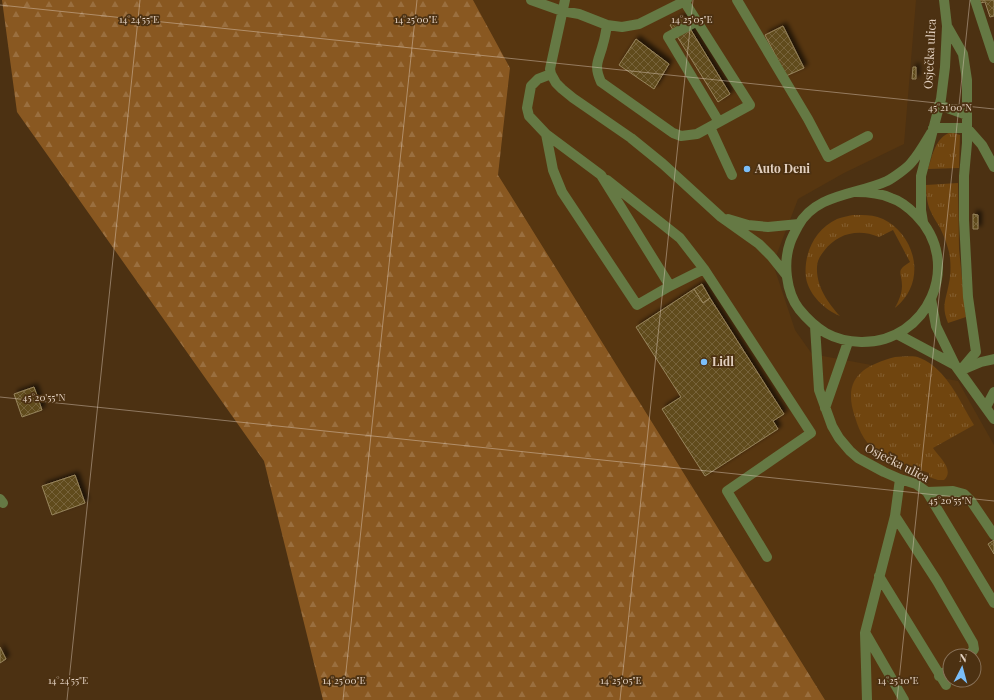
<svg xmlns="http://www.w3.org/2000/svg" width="994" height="700" viewBox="0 0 994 700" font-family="'Playfair Display',serif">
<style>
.built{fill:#573610;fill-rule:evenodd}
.grass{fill:url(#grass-tufts)}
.forest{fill:url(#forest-firs)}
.building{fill:url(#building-cross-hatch);stroke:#97845c;filter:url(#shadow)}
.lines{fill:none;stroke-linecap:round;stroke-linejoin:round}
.minor{stroke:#657944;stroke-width:10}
.ticks{fill:none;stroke:#e3d1c1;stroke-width:1;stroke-opacity:0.45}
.poi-dot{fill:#7bbef8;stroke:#4c3112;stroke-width:1.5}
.labels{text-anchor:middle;stroke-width:3.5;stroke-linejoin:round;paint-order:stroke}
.street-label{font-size:12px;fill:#e3d1c1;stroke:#4c3112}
.poi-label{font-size:12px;font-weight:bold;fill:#e3d1c1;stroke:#4c3112;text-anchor:start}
.ticks-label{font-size:10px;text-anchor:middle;fill:#e3d1c1;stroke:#4c3112;stroke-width:3.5;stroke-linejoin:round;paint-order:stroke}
</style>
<defs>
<pattern id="grass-tufts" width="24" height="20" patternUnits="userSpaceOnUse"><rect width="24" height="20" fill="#70450f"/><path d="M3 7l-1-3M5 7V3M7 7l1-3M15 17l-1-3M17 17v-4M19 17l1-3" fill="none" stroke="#845f30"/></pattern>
<pattern id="forest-firs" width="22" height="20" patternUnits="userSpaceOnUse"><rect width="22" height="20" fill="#895821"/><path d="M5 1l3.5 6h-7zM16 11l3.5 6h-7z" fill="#9a6f3f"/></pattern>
<pattern id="building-cross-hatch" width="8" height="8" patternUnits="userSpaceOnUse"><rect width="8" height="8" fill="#604b1b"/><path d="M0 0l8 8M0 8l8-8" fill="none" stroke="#77643a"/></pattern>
<filter id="shadow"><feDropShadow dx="3.5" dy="-3.5" stdDeviation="2" flood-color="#0009"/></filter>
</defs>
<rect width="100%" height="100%" fill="#4c3112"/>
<path class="built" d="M473,0h443l-12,144 -60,29 -46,26 -25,65 22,66 17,24 146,27 36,64v255h-169l-327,-525 12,-107zM950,656h24v24h-24z"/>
<path class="grass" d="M951,132l9,3 -1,33 -31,1c5,-15 7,-31 23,-37z
M958,183l1,66 7,68 -18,6c-7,-17 -2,-23 1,-40 2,-9 2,-22 0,-31 -2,-8 -6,-19 -10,-26 -3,-5 -6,-9 -8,-14 -4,-8 -5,-18 -5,-27z
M853,215c10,0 20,-1 30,4 25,12 39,44 27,70 -3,7 -9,14 -15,19 3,-6 7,-14 7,-22 0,-14 -7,-15 8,-24l-17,-32 -14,7c-20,-9 -42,-4 -55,14 -4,5 -7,10 -7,16 -1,19 11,36 23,49 -15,-6 -31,-21 -34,-38 -3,-24 9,-49 31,-59 5,-2 11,-3 16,-4z
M895,357c8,0 18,-2 25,1 27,11 40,44 54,67l-41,23c6,9 22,22 11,32h-6l-9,-3v-4c-12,-5 -39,-12 -49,-19 -14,-10 -20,-20 -25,-37 -13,-38 7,-51 40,-60z"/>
<path class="forest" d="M2,0h471l37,68 -12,107 327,525h-502l-59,-239 -247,-349z"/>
<path class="building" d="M979,0h15v16l-4,1 -5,-15 -5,1z
M683,17l47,77 -12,8 -48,-77z
M783,26l21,42 -18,8 -21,-41z
M636,39l33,25 -15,25 -35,-24z
M913,67h3v12h-4z
M973,214l5,1v14h-5z
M702,284l8,14 -7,5 -9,-14z
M694,289l9,14 7,-5 74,116 -11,7 5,8 -73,47 -43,-67 19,-12 -45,-70z
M34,387l8,23 -20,7 -8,-23z
M75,475l10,28 -33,12 -10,-29z
M994,540v14l-6,-10z
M0,647l6,12 -6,4z"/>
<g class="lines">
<path class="minor" d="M531,0l31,11 17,3 28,11 15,2 17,-3 48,-24
M565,0l-15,69 1,5 5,9 6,6 11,9 58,40 32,26 58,53 38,27 12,12 16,20
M737,0l71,119 20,38 40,-21
M975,0l19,58
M697,21l-29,16 51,85
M607,25c-1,6 -2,13 -4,19 -4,17 -10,20 -2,38l72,51 8,3 16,-2 53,-29 -66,-104
M947,26l16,28 4,26v63l-3,33v44l4,77 8,55 -16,19
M939,105l28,10
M710,127l22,48
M933,128h34l15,17 12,22
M546,134l55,41 69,111 -33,19 -75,-113 -9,-22 -7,-36 -17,-18 -2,-8 4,-22 7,-7 13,-5
M607,180l73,58 24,31 -34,17
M856,192c12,0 24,1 35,6 10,3 18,10 25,17 48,48 12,128 -55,127 -28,-1 -45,-12 -62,-33 -13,-17 -16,-46 -9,-66 2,-6 5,-11 8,-17 18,-33 59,-31 89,-45 6,-3 20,-13 24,-18 8,-9 14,-20 20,-30
M728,219l20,6 20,2 31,-3
M923,222l-2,-12v-34l20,-77 4,-32 2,-41 -3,-26
M704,269l107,164 -84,58 40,66
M931,299l5,27 19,39 39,54
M815,326l4,64 13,36 7,12 11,13 8,7 26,14 16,7 16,5 11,8 67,111
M897,334l58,31
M962,370l19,-8 13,-3
M986,407l8,-15
M825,408l23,-66
M927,492l26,-1 11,3 7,7 23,34
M0,499l3,4
M895,516l42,65 36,62 1,6 -5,7
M879,576l67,109
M866,634l38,66
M939,676l11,-7
M867,700l-2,-67 30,-117 5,-37"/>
</g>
<path class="ticks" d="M0,5l994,104M0,397l994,104M67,700l73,-700M343,700l74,-700M620,700l73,-700M897,700l73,-700"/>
<g class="poi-dot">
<circle cx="747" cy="169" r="4"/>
<circle cx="704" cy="362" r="4"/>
</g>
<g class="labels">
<g class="street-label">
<text transform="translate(930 54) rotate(-87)" y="4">Osječka ulica</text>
<text transform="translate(897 463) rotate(27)" y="4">Osječka ulica</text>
</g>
<g class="poi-label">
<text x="755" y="173">Auto Deni</text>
<text x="712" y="366">Lidl</text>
</g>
</g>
<g class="ticks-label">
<text x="139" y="23">14°24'55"E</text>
<text x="416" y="23">14°25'00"E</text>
<text x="692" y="23">14°25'05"E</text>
<text x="950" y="111">45°21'00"N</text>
<text x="44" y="401">45°20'55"N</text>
<text x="950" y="504">45°20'55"N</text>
<text x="68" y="684">14°24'55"E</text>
<text x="344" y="684">14°25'00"E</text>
<text x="621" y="684">14°25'05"E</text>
<text x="898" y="684">14°25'10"E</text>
</g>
<g transform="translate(962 668) rotate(6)"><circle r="19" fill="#4c3112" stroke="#887158"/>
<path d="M0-3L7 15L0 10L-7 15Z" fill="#7bbef8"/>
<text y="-6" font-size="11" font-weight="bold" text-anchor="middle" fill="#e3d1c1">N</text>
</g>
</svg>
